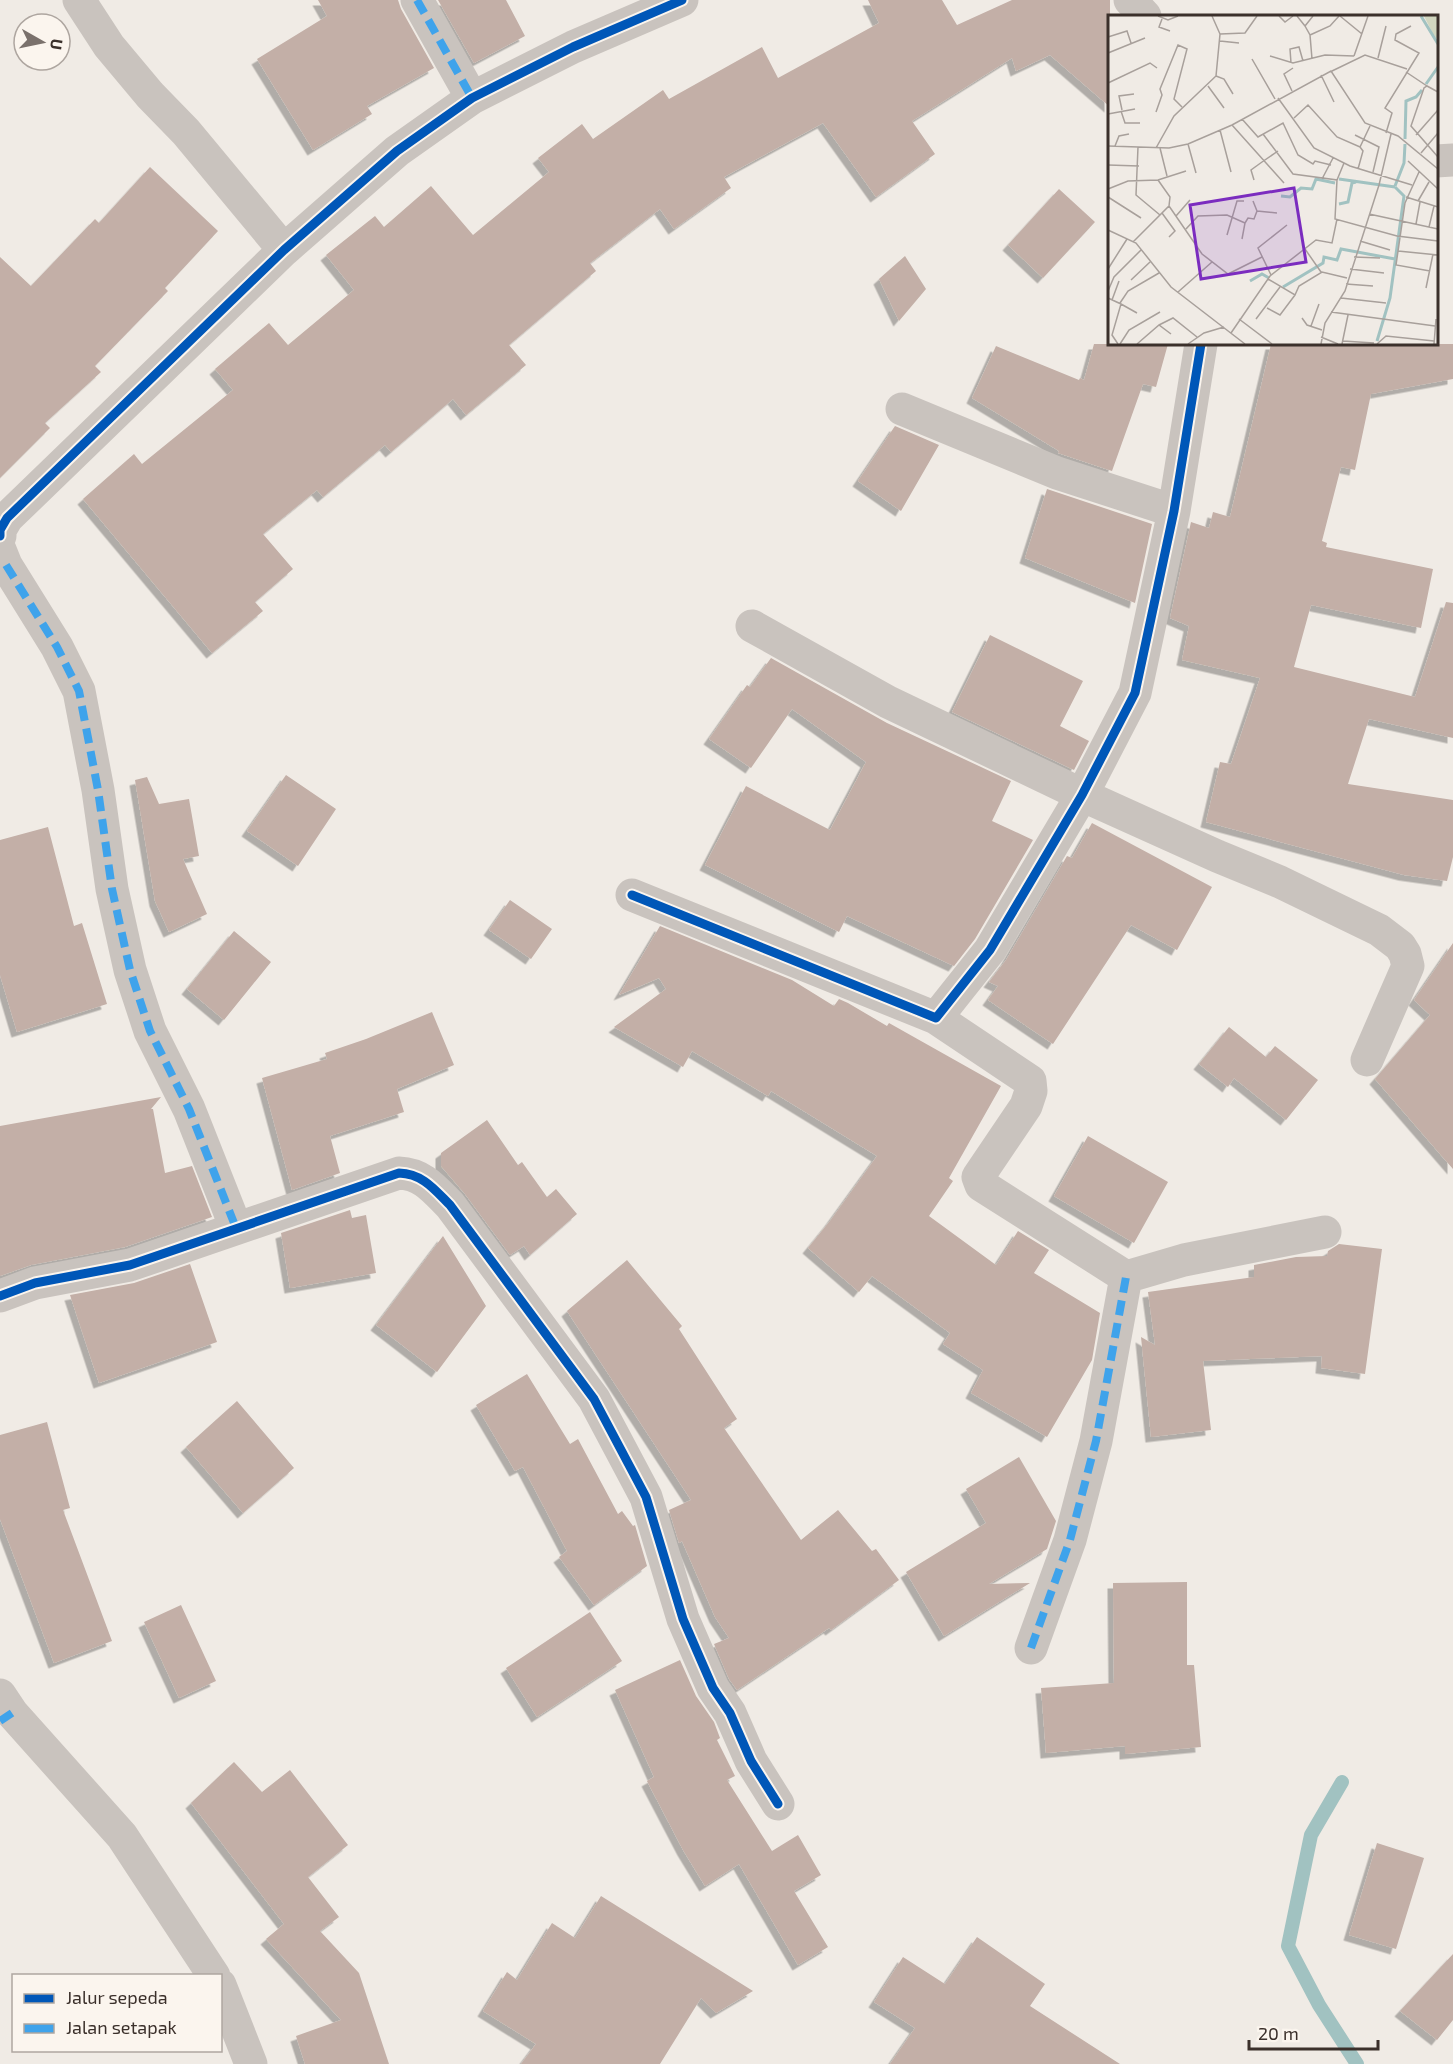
<svg xmlns="http://www.w3.org/2000/svg" width="1453" height="2064" viewBox="0 0 1453 2064" font-family="'Exo 2',sans-serif">
<style>
.lines{fill:none;stroke-linecap:round;stroke-linejoin:round}
.stream{stroke:#a1c2c1;stroke-width:14}
.building{fill:#c3afa7;filter:url(#shadow)}
.minor{stroke:#c9c3be;stroke-width:33}
.quiet{stroke:#3fa3eb;stroke-width:8;stroke-dasharray:15 8;stroke-linecap:butt}
.cycleway-casing{stroke:#fbf5ee;stroke-width:13}
.cycleway{stroke:#0057b8;stroke-width:9}
.inset-river{fill:none;stroke:#a1c2c1;stroke-width:3}
.inset-road{fill:none;stroke:#a8a09b;stroke-width:1.5}
.view{fill:#7b2cbf;fill-opacity:0.15;stroke:#7b2cbf;stroke-width:3}
.inset-edge{fill:none;stroke:#3b302b;stroke-width:3}
</style>
<defs>
<filter id="shadow"><feDropShadow dx="-5.5" dy="5.5" stdDeviation="0" flood-color="#0004"/></filter>
</defs>
<rect width="100%" height="100%" fill="#f0ebe5"/>
<g class="lines">
<path class="stream" d="M1342,1782l-31,53 -23,111 31,59 38,59"/>
</g>
<path class="building" d="M318,0h80l3,9 33,59 -67,38 5,8 -59,36 -56,-91 70,-43z
M438,0h68l19,36 -51,27z
M868,0h74l15,25 55,-25h98v107l-60,-52 -34,16 -4,-13 -100,63 23,33 -59,43 -53,-74 -99,54 7,11 -57,41 -14,-20 -70,54 6,8 -87,74 17,20 -60,50 -13,-16 -62,53 -6,-7 -62,52 -6,-7 -54,44 30,35 -38,33 8,9 -51,42 -129,-154 51,-45 8,10 91,-74 -18,-21 54,-46 19,22 66,-55 -28,-35 49,-39 9,11 47,-41 42,49 76,-63 -11,-14 44,-34 11,15 70,-49 6,9 93,-52 16,31 101,-55z
M150,167l68,64 -53,57 3,3 -73,75 6,6 -56,51 5,5 -50,50v-221l31,29 64,-67 4,4z
M1059,189l36,33 -52,56 -35,-33z
M905,256l21,33 -27,32 -20,-42z
M1094,344h74l-12,43 -13,-3 -31,87 -54,-18 1,-2 -87,-53 24,-52 83,34 1,-2 4,2z
M1271,344h182v35l-82,15 -16,76 -14,-3 -19,74 5,2 -1,4 107,22 -12,59 -110,-23 -17,62 121,30 31,-95 7,1v135l-84,-19 -21,65 105,16v57l-6,24 -43,-6 -198,-53 14,-60 11,2 29,-86 -78,-18 7,-34 -19,-8 21,-96 18,6 4,-16 17,5z
M895,426l44,19 -38,66 -43,-30z
M1047,489l105,35 -17,79 -110,-45z
M990,635l93,46 -23,45 29,15 -15,29 -122,-58z
M771,658l116,65 124,58 -19,40 41,19 -58,99 -21,27 -107,-50 -8,16 -134,-67 41,-79 84,44 36,-68 -74,-53 -41,59 -42,-29 38,-54 3,2z
M286,775l50,34 -38,57 -51,-35z
M147,777l12,27 30,-5 10,57 -16,3 24,55 -38,18 -14,-31 -20,-121z
M1092,823l120,64 -35,63 -46,-25 -78,119 -65,-44 10,-14 -9,-4 17,-22 61,-104 5,2z
M48,827l26,99 8,-3 25,81 -90,28 -17,-57v-135z
M510,900l42,29 -21,30 -42,-29z
M660,926l132,54 42,26 5,-7 9,4 39,23 2,-3 112,63 -52,92 4,3 -24,35 67,49 22,-34 31,19 -15,23 66,40 -8,47 -45,77 -76,-44 12,-23 -40,-26 7,-11 -78,-57 -13,16 -51,-44 22,-27 47,-65 -106,-65 -3,5 -76,-45 -9,16 -69,-40 52,-38 -7,-11 -40,17z
M234,931l37,31 -47,58 -37,-31z
M1453,943v226l-78,-90 55,-64 -16,-15z
M432,1012l22,53 -57,24 7,23 -74,24 10,37 -48,17 -30,-112 65,-19 -2,-6 41,-14z
M1229,1027l37,30 9,-11 43,34 -32,40 -52,-42 -6,9 -29,-23z
M161,1097l-10,12h2l12,64 27,-7 20,51 -87,30 -94,18 -31,11v-150z
M487,1120l31,45 4,-3 25,35 9,-8 21,25 -47,41 -6,-9 -14,9 -45,-61 -24,-28v-13z
M1088,1136l80,46 -34,61 -80,-47z
M350,1210l2,8 14,-3 10,58 -86,15 -9,-55z
M443,1236l43,70 -49,66 -61,-47z
M1339,1244l43,5 -17,125 -44,-6 1,-12 -119,5 8,69 -60,7 -10,-100 14,8 -7,-53 106,-15v-12l42,-8 31,-1 1,-5z
M627,1260l55,66 -3,3 58,90 -13,9 77,112 37,-30 34,41 4,-2 23,31 -68,50 -2,-2 -92,62 -8,-11 -15,-35 15,-6 -14,-21 -33,-76 -3,2 -10,-33 22,-10 -124,-189z
M190,1264l27,78 -118,41 -29,-88 64,-12z
M527,1374l43,70 8,-5 40,75 4,-3 11,15 2,-1 12,41 -53,39 -35,-48 8,-6 -44,-84 -8,4 -39,-66z
M237,1401l57,67 -51,45 -57,-66z
M47,1422l23,86 -7,2 49,131 -58,22 -54,-144v-84z
M1019,1457l37,64 -9,28 -58,35 41,-1 -86,53 -38,-64 80,-49 -20,-34z
M1187,1582v83h7l7,82 -76,7v-8l-79,7 -5,-65 73,-5 -1,-100z
M181,1605l35,76 -37,17 -35,-76z
M590,1612l32,49 -85,56 -31,-49z
M680,1660l16,36 18,26 6,16 -3,2 18,36 -8,4 45,71 26,-16 23,40 -27,16 34,56 -30,18 -59,-101 -34,22 -22,-36 -36,-69 7,-4 -39,-87z
M234,1762l28,30 28,-22 58,75 -40,32 31,40 -19,14 39,42 30,91h-84l-9,-28 45,-16 -75,-81 18,-15 -93,-121z
M1377,1843l47,15 -28,91 -47,-14z
M601,1896l152,95 -37,22 -15,-15 -41,66h-139l15,-20 -53,-33 24,-39 10,8 35,-57 23,15z
M977,1937l68,47 -15,22 90,58h-230l25,-36 -41,-26 29,-45 42,27z
M1453,1954v66l-16,20 -37,-29z"/>
<g class="lines">
<path class="minor" d="M79,0l30,46 41,49 36,37 98,118
M417,0l55,98
M1130,0l15,16
M1436,161l17,-1
M902,409l155,64 117,38
M0,536v-6l7,-12 277,-268 113,-99 75,-53 101,-51 109,-47
M0,550l6,15 51,82 22,44 19,99 14,99 18,81 20,61 39,78 47,119
M752,626l136,76 205,98 124,56 63,26 99,48 21,16 5,8 3,12 -41,94
M632,895l304,123 54,-68 92,-155 53,-102 39,-182 27,-167
M936,1018l94,63 1,10 -5,15 -48,71 3,8 145,92 58,-17 141,-28
M0,1296l35,-13 95,-18 269,-92c24,1 35,16 51,32l144,194 52,98 37,122 30,69 17,25 21,48 27,43
M1031,1648l39,-108 26,-99 30,-164
M0,1695l12,18 110,123 92,140
M220,1985l31,79"/>
<path class="quiet" d="M417,0l55,98
M6,565l51,82 22,44 19,99 14,99 18,81 20,61 39,78 47,119 5,-2
M1031,1648l39,-108 26,-99 30,-164
M0,1721l12,-8"/>
<defs>
<path id="cycleway" d="M0,536v-6l7,-12 277,-268 113,-99 75,-53 101,-51 109,-47
M632,895l304,123 54,-68 92,-155 53,-102 39,-182 27,-167
M0,1296l35,-13 95,-18 269,-92c24,1 35,16 51,32l144,194 52,98 37,122 30,69 17,25 21,48 27,43"/>
</defs>
<use href="#cycleway" class="cycleway-casing"/>
<use href="#cycleway" class="cycleway"/>
</g>
<g transform="translate(1108 15)">
<rect width="330" height="330" fill="#f0ebe5"/>
<path d="M316,1h14v24l-5,-6z" fill="#d1d6bf"/>
<path class="inset-river" d="M313,1l17,28M318,69l12,-17M297,124l1,-38 10,-4 6,-7M231,164l56,8M287,171l9,-23 1,-19M173,181l9,1 11,-9 11,1 4,-10 19,4M231,189l9,-2 4,-19 4,-1M142,266l12,-7 7,4M175,272l40,-24 1,-6 13,3 4,-11 54,10M269,326l13,-43 14,-102 -9,-9"/>
<path class="inset-road" d="M50,1l10,4 10,-4M171,1l6,6 8,-6M189,1l8,10 8,-10M232,1l22,18M54,4l-3,8 11,4M197,11l5,9 2,24M112,19l25,-1 12,-17M202,20l20,-9 9,-10M0,22l19,-6 4,12M112,26l19,2M0,38l37,-15M162,41l23,7 32,-8 29,1M246,41l14,-40M270,43l8,-32M144,44l23,40M183,48l-1,-14 9,-2 4,14M224,56l33,-16 42,14M298,57l21,14M213,60l13,27M108,61l8,3 9,15M0,68l42,-20 7,5M100,71l16,22M184,76l-8,-17 9,-6M330,77l-11,-6 -3,2 -13,38 27,31M170,83l36,50 36,18 62,19M14,95l-3,-14 15,-2M13,96l4,12h15M48,97l6,-17 -2,-6 18,-44 9,4 -13,50 8,8M0,99l27,-5M186,103l14,-13 29,32 23,10 10,-21M134,104l16,18 25,-14 15,32 15,9 2,-3 16,4M124,110l52,58M112,115l11,42M278,118l6,-20 -7,-5 34,-55 -24,-13 1,-6 15,-8M155,119l30,40 44,6 -2,39 62,17 41,5M247,120l24,12 -6,25M308,120l22,-25M80,129l8,29M0,131l61,2 19,-4 44,-19 99,-54 34,52 33,13 40,33M7,131l4,-10 10,-2M30,132l-2,48 24,20M48,133l18,-32 42,-40 4,-42 -8,-18M52,133l7,28M313,138l17,-20M300,146l30,28M154,147l16,-11M0,150l31,1M250,154l5,-18 -3,-4M311,157l-14,31 -9,62 34,6M214,164l11,-21M50,165l12,17 -1,9M146,165l-3,-10 11,-8M229,165l7,-17M0,174l20,-8 30,-1 28,-9M0,182l33,21M298,182l32,10M310,186l11,-19M149,196l20,2M54,198l13,18 -6,6M261,199l69,15M68,201l14,-16M137,208l3,-5 6,1 3,-8 -4,-10M308,209l4,-22M321,212l5,-21M78,214l12,-13 29,-1 18,8 -3,16M0,215l28,13 35,44 74,57M119,220l10,-34h7M252,226l30,9M25,227l36,-36 33,48 26,20 34,-17M197,234l16,23M290,236l40,4M246,242l26,1M0,254l19,-30M242,254l34,4M163,260l-13,-27 29,-23M160,264l27,16 4,-9 23,-14 25,6M23,265l19,-18M238,269l27,2M318,273l7,-34M0,276l6,-14 27,-27M70,277l34,-30M0,283l13,6 -9,31 6,9M233,283l45,5M4,285l7,-19M12,288l8,-12 31,-18M13,289l16,9M159,293l13,7 15,-20M223,297l104,14M194,303l5,7 15,5M131,304l33,25M148,304l24,-32M51,310l14,-7 24,19M203,311l8,-22M123,318l39,-57 46,-36 16,3 5,-24M213,322l17,7M235,326l31,2M12,329l9,-14 31,-18M29,329l22,-19 12,9M80,329l16,-11 20,-6M213,329l4,-21 20,-32 34,-106 12,-51M234,329l6,-29M269,329l9,-8 48,5M326,329l2,-25"/>
<path class="view" d="M186,173l12,74 -105,17 -11,-74z"/>
<rect width="330" height="330" class="inset-edge"/>
</g>
<rect x="12" y="1974" width="210" height="78" fill="#fbf5ee" stroke="#aea6a0" stroke-width="1.5"/>
<rect x="24" y="1994" width="30" height="9" fill="#0057b8" stroke="#aea6a0" stroke-width="1.5"/>
<text x="66" y="2004" font-size="18" fill="#3b302b">Jalur sepeda</text>
<rect x="24" y="2024" width="30" height="9" fill="#3fa3eb" stroke="#aea6a0" stroke-width="1.5"/>
<text x="66" y="2034" font-size="18" fill="#3b302b">Jalan setapak</text>
<g transform="translate(42 42) rotate(99)"><circle r="28" fill="#fbf5ee" stroke="#aea6a0" stroke-width="1.5"/>
<path d="M0-4.5L10 22L0 15L-10 22Z" fill="#7a716c"/>
<text y="-9" font-size="16" font-weight="bold" text-anchor="middle" fill="#3b302b">U</text>
</g>
<path d="M1249 2040v9h129v-9" fill="none" stroke="#3b302b" stroke-width="3"/>
<text x="1258" y="2040" font-size="18" fill="#3b302b" stroke="#fbf5ee" stroke-width="4.5" paint-order="stroke">20 m</text>
</svg>
